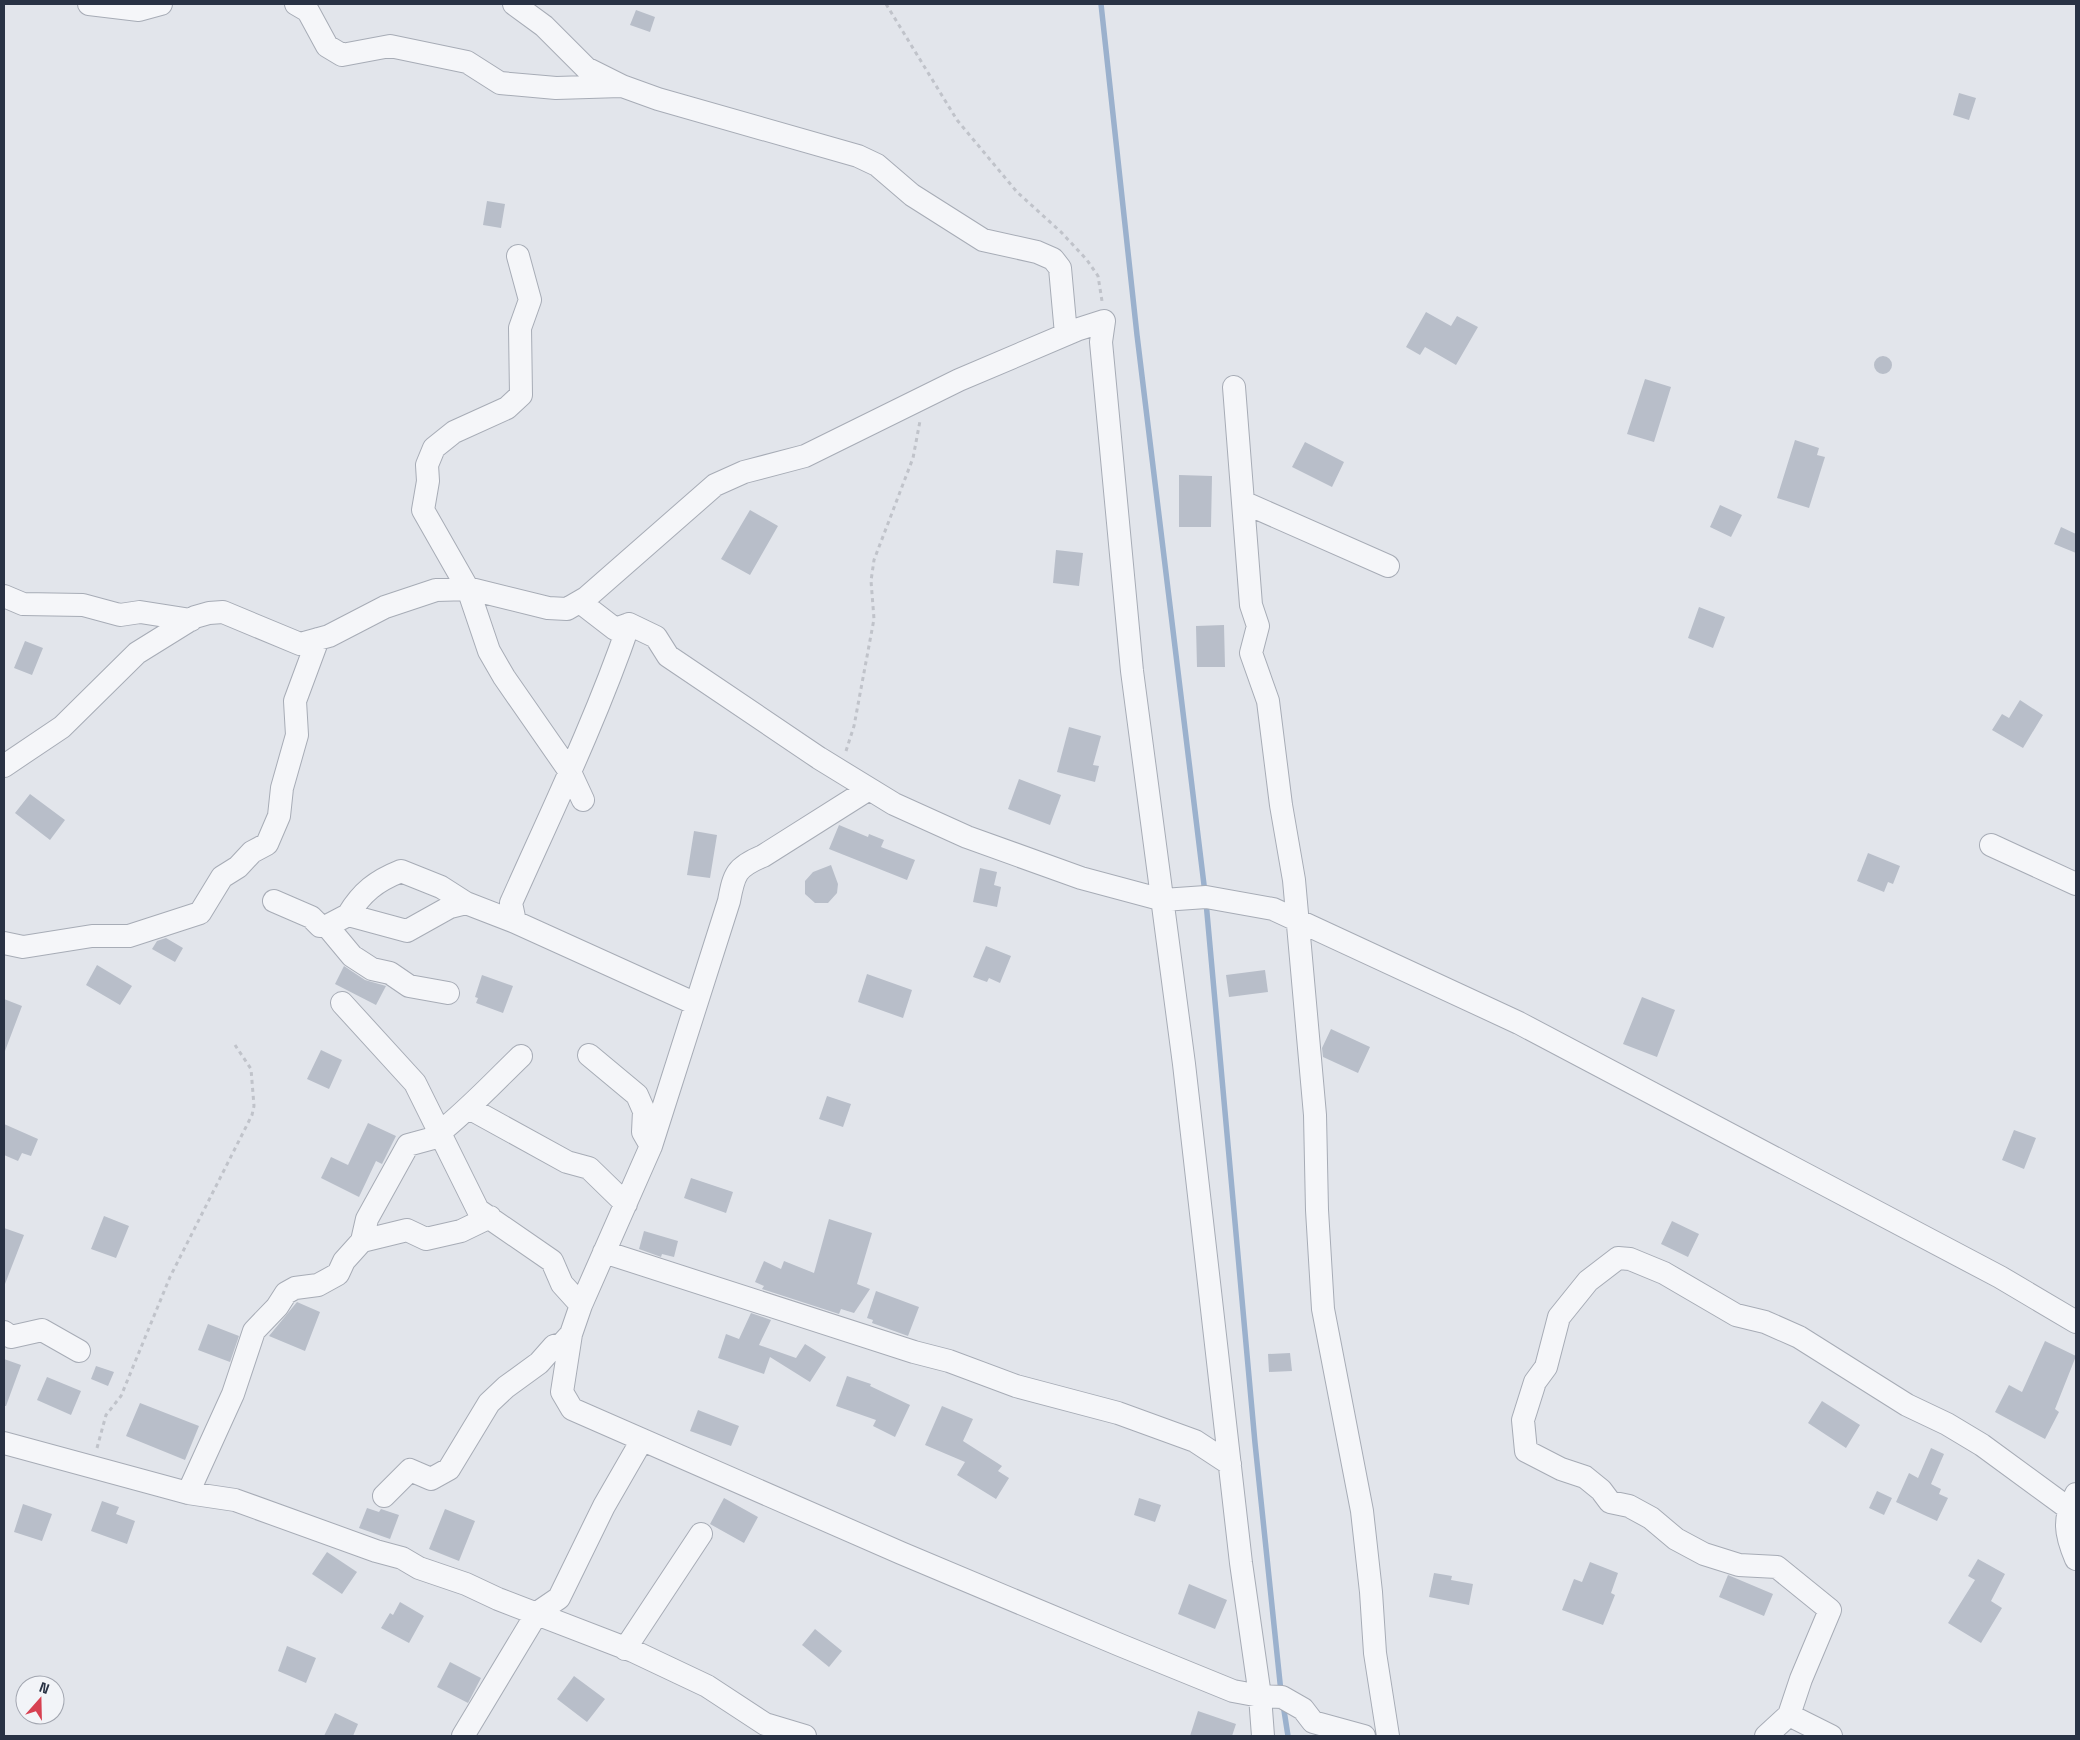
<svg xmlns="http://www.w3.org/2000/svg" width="2080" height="1740" viewBox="0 0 2080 1740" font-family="'Space Grotesk',sans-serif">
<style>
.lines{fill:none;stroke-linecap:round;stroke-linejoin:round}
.stream{stroke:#9bb1cd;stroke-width:5.5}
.building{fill:#b8bec9}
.street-casing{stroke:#a7acb6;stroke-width:24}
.path{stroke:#c0c3ca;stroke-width:3;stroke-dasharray:4 4;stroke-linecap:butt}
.street{stroke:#f5f6f9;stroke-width:22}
</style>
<rect width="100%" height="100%" fill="#e2e5eb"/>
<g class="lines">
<path class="stream" d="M1101,4l36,331 68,558
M1206,902l49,541 26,249
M1283,1704l5,32"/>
</g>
<path class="building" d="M636,10l19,7 -5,15 -20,-7z
M1959,93l17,5 -7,22 -16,-5z
M487,201l18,3 -4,24 -18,-3z
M1426,312l25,14 6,-10 21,11 -22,38 -31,-18 -5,8 -14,-8z
M1874 365a9 9 0 1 1 18 0a9 9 0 1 1-18 0Z
M1645,379l26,8 -17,55 -27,-8z
M1795,440l24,8 -2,7 8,2 -16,51 -32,-10z
M1305,442l39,20 -12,25 -40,-20z
M1179,475l33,1 -1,51h-32z
M1720,505l22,10 -11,22 -21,-10z
M750,510l28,16 -28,49 -29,-16z
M2061,527l15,7v19l-22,-9z
M1056,550l27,3 -4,33 -26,-3z
M1699,607l26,10 -12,31 -25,-10z
M1224,625l1,42h-28l-1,-41z
M25,641l18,7 -11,27 -18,-7z
M2020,700l23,15 -20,33 -31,-18 10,-16 7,4z
M1069,727l32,9 -8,29 6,1 -4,16 -38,-10z
M1019,779l42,16 -11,30 -42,-16z
M30,794l35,26 -15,20 -35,-27z
M839,825l29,12 1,-3 15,6 -3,7 34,13 -8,20 -78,-31z
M694,831l23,4 -7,43 -23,-3z
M1868,853l32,13 -7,18 -5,-2 -4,10 -27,-11z
M831,865l7,19 -1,9 -9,10h-13l-10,-9v-13l8,-9z
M980,868l17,4 -3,13 7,2 -4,20 -24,-5z
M166,938l17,10 -8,14 -23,-13 5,-8z
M986,946l25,10 -11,27 -11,-5 -2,4 -14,-5z
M97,965l35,21 -12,19 -34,-20z
M344,966l21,14 21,6 -10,19 -41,-21z
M1265,970l3,22 -39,5 -3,-22z
M867,974l45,16 -9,28 -45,-16z
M482,975l31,11 -10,27 -27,-10 2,-5 -3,-1z
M1642,997l33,13 -18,47 -34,-13z
M4,999l18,7 -17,45h-1z
M1331,1029l39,18 -12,26 -35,-16 -1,-9z
M321,1050l21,10 -13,29 -22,-10z
M827,1096l24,8 -8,23 -24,-8z
M368,1123l28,13 -14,28 -6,-3 -17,36 -38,-19 10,-21 17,8z
M4,1124l34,15 -7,17 -9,-3 -4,8 -14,-6z
M2014,1130l22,8 -12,31 -22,-9z
M691,1178l42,14 -7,21 -42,-15z
M104,1216l25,10 -13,32 -25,-9z
M829,1219l43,14 -15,51 13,5 -16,24 -13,-4 -2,5 -77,-25 2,-3 -9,-4 9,-21 17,8 3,-8 30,12z
M1672,1221l27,13 -11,23 -27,-13z
M4,1228l20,7 -19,49h-1z
M644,1231l34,10 -4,16 -12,-3 -1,3 -22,-8z
M876,1291l43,16 -11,29 -36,-13 1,-3 -6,-2z
M297,1302l23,10 -15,39 -36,-15z
M751,1313l20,7 -12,25 37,13 9,-14 21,13 -16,25 -40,-25 -6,17 -46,-16 8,-24 13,5z
M208,1324l31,12 -9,26 -32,-12z
M2045,1341l31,15 -21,53 4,3 -14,27 -50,-27 14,-27 13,7z
M1290,1353l2,18 -23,1 -1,-18z
M4,1359l17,6 -15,41h-2z
M96,1366l18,6 -6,14 -17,-7z
M847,1376l24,8 -1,2 40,19 -15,32 -22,-11 3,-6 -40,-14z
M47,1377l34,14 -10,24 -34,-15z
M1822,1401l38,24 -14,23 -38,-25z
M140,1403l59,23 -14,34 -59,-24z
M942,1406l31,13 -10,22 39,25 -4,5 11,7 -13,21 -39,-24 8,-13 -40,-17z
M698,1410l41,16 -8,20 -41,-15z
M1931,1448l13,6 -13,30 10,5 -2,5 9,4 -11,23 -41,-19 13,-29 9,5z
M1877,1491l15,7 -8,17 -15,-7z
M724,1498l34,19 -14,26 -34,-19z
M1139,1498l22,7 -6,17 -21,-7z
M102,1501l17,6 -3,7 19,7 -8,23 -36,-13z
M23,1504l29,10 -10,27 -28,-9z
M367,1508l12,4 2,-3 18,6 -9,24 -31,-11z
M445,1509l30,12 -16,40 -30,-12z
M327,1552l30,20 -15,22 -30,-20z
M1978,1559l27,15 -14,27 11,7 -21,35 -33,-20 27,-43 -7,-4z
M1590,1562l28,11 -7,20 4,2 -12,30 -41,-15 12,-31 8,3z
M1434,1573l18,3 -1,4 22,4 -4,21 -40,-8z
M1728,1575l45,19 -9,22 -45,-19z
M1189,1584l38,16 -12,29 -37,-15z
M400,1602l24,14 -15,27 -28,-15 9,-15 3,2z
M815,1629l27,22 -13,16 -27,-22z
M287,1646l29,12 -10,25 -28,-12z
M450,1662l31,16 -13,25 -31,-16z
M574,1676l31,23 -18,23 -30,-23z
M1198,1711l38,13 -4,12h-42z
M335,1713l23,11 -5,12h-29z"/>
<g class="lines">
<defs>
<path id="street" d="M89,4l50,6 22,-6
M296,4l12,7 19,35 15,9 48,-9 77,16 33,21 56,5 65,-2
M514,4l30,22 42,42 36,18 36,13 200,57 19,9 35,30 71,45 54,12 16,7 7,9 6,66
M518,256l12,44 -10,28 1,67 -14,13 -53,24 -20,16 -7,17 1,16 -5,29 45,79 21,62 15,26 66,95 13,28
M1234,387l17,218 7,21 -7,27 17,48 13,104 13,75 21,235 2,95 6,99 39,202 9,81 4,61 13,83
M1243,502l145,64
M4,596l19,8 60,1 37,10 20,-3 51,8
M580,602l35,27 14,-5 27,13 12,19 151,102 75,46 73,33 114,41 82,22 43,-3 67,12 246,114 481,254 76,45
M4,766l58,-39 75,-74 58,-36 14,-4 14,-1 77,32 29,-8 56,-29 51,-17 35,-1 77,19 19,1 19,-11 129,-113 29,-13 61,-16 154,-76 120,-51 25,-8 -3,21 31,329 52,393 57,499 19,133 22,1 21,12 10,13 51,14
M1991,845l85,39
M274,901l37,16 9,9h7l21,-11 59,16 43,-24 16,-4 49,19 181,82
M348,915c14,-23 28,-34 53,-44l40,16 25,16
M515,922l-4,-19c41,-92 85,-183 118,-279
M327,926l25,30 20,13 18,4 19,13 39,7
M4,943l19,4 69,-11h37l71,-23 22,-36 16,-10 14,-15 15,-8 12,-28 3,-28 15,-53 -2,-34 23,-62
M342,1003l73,80 63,127 74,51 10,23 19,21 -10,29 -9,58 10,17 329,144 219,92 113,46 27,5 3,40
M589,1055l48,40 7,16 -1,21 8,14
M469,1108l98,54 22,6 37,36
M439,1133c30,-24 55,-51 82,-77
M362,1241l45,-11 19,9 35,-8 29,-14
M604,1252l310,100 35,9 67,25 102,27 77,28 35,23
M581,1305l70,-159 78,-245c5,-27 7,-34 34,-45l106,-67
M4,1332l7,5 31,-7 37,21
M4,1443l184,50 47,7 141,51 26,7 17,10 47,16 32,15 135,52 74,35 58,38 40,12
M188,1493l45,-99 21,-63 23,-24 9,-14 9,-5 23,-3 20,-11 6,-13 18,-20 5,-22 41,-74 33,-9
M2076,1494c-13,25 -11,39 0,65
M384,1496l26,-26 21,9 18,-10 40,-66 17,-16 33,-24 15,-17 8,-2 9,-10
M625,1649l76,-115
M463,1736l74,-123 22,-15 45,-92 38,-66
M1766,1736l23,-21
M1831,1736l-42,-21 12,-36 29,-69 -53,-43 -38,-2 -35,-11 -28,-15 -25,-21 -22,-12 -19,-4 -9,-12 -16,-13 -24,-8 -35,-18 -3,-31 12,-38 11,-15 13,-50 29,-36 30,-23 12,1 34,14 72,42 29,7 34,15 108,68 40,19 35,21 86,63"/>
</defs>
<use href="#street" class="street-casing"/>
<path class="path" d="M886,4l71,116 60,72 44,40 26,28 11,16 4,25
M846,751l8,-25 20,-107 -3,-38 3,-21 39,-102 7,-37
M97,1448l9,-33 15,-19 49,-119 82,-162 2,-9 -3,-37 -16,-24"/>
<use href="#street" class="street"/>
</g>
<rect width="2080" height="1740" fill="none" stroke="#293244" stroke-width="10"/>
<g transform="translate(40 1700) rotate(20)"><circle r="24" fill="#f2f4f8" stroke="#a2a6b0"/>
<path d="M0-4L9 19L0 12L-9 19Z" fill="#d74051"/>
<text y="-8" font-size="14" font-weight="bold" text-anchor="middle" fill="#293244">N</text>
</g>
</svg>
